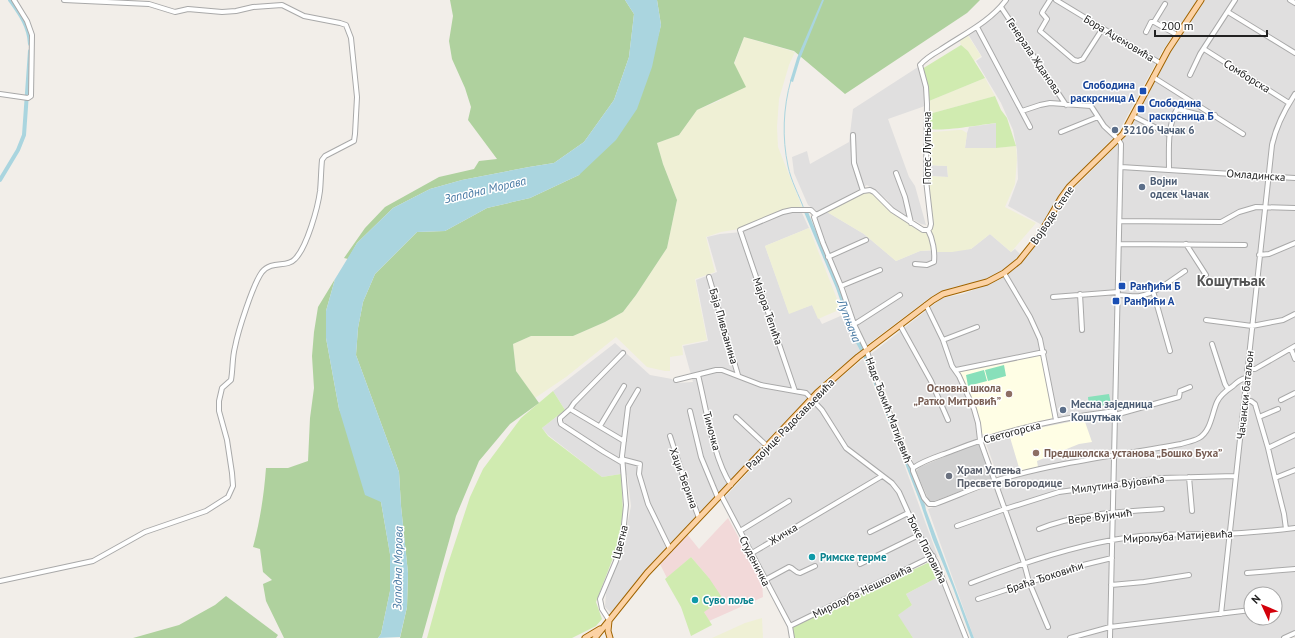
<svg xmlns="http://www.w3.org/2000/svg" width="1295" height="638" viewBox="0 0 1295 638" font-family="'PT Sans',sans-serif">
<style>
.residential{fill:#e0dfdf;fill-rule:evenodd}
.commercial{fill:#f2d9d9}
.education{fill:#fffee5}
.religious{fill:#d0d0d0}
.farmland{fill:#eff0d5}
.grass{fill:#d0ebb0}
.forest{fill:#afd19e}
.pitch{fill:#88e0ba}
.water{fill:#aad5df}
.lines{fill:none;stroke-linecap:round;stroke-linejoin:round}
.stream{stroke:#aad5df;stroke-width:1}
.canal{stroke:#aad5df;stroke-width:4}
.minor-casing{stroke:#a9a9a9;stroke-width:6}
.major-casing{stroke:#9f6301;stroke-width:7}
.minor{stroke:#fff;stroke-width:4}
.major{stroke:#fcd2a4;stroke-width:5}
.transit-dot{fill:#1a4fb4;stroke:#fff;stroke-width:1.5}
.service-dot{fill:#5c6f8a;stroke:#fff;stroke-width:1.5}
.education-dot{fill:#8d6e63;stroke:#fff;stroke-width:1.5}
.worship-dot{fill:#6b7280;stroke:#fff;stroke-width:1.5}
.culture-dot{fill:#0f9aa8;stroke:#fff;stroke-width:1.5}
.labels{text-anchor:middle;stroke-width:3;stroke-linejoin:round;paint-order:stroke}
.street-label{font-size:11px;fill:#222;stroke:#fff}
.transit-label{font-size:11px;font-weight:bold;fill:#164399;stroke:#fff;text-anchor:start}
.service-label{font-size:11px;font-weight:bold;fill:#4e5e75;stroke:#fff;text-anchor:start}
.education-label{font-size:11px;font-weight:bold;fill:#785e54;stroke:#fff;text-anchor:end}
.worship-label{font-size:11px;font-weight:bold;fill:#5b616d;stroke:#fff;text-anchor:start}
.culture-label{font-size:11px;font-weight:bold;fill:#0d838f;stroke:#fff;text-anchor:start}
.water-label{font-size:12px;font-style:italic;fill:#4779a3;stroke:#fff}
.district-label{font-size:15px;font-weight:bold;fill:#555;stroke:#fff}
</style>
<rect width="100%" height="100%" fill="#f2eee9"/>
<path class="residential" d="M1004,0h194l-35,50 -45,83 -51,52 -25,40 -34,-19 10,-27 -1,-29 -4,-20 -12,-27 -25,-42 6,-4 -16,-26 34,-25z
M1205,0h90v631l-10,5 1,2h-312l-46,-129 72,-27 -15,-41 73,-19 -13,-71 -91,20 18,36 5,26v6l-63,25 -43,-110 71,-56 21,-4 36,-14 29,-24 26,-36 18,-30 42,-42 20,-26 34,-68zM1251,594h24v24h-24z
M918,67l6,20 1,19 -37,13 21,58 6,9 11,39 -5,-1 -28,-16 -6,-8 -20,-15 -49,27 -10,-7 -14,-32 -2,-16 15,-6 3,13 39,-22 4,-33z
M997,123l-1,25h-31l2,-15 2,-6z
M928,165l19,1 1,11 -21,-1z
M827,212l37,22 32,27 24,-10 51,-2 19,-15 21,18 4,-3 5,5 -12,14 -19,11 -35,8 -22,9 -65,49 -12,-26 -10,-32 -16,-35 -12,-32 1,-4z
M787,213h15l7,15 -44,18 24,67 23,-8 10,19 23,-10 18,36 -31,24 -31,31 -45,50 -117,123 -28,35 -6,-6 1,-14 19,-57 6,-30 -4,-31 -6,-1 -19,3 -54,-42 -6,-7 23,-18 -12,-19 62,-48 35,32 22,4 4,4 17,-1 -10,-36 25,-5 -12,-61 21,-8 -10,-35 13,-3 22,-2z
M863,359l38,97 37,101 -146,69 -67,-129 99,-106z
M940,576l23,62h-50l-16,-23 15,-10 -6,-11z"/>
<path class="commercial" d="M728,518l34,63 1,16 -54,24 -5,-9 5,-34 -18,-21 -24,21 -7,-14 27,-30 12,15z"/>
<path class="education" d="M1042,355l11,61 -1,2 -65,17 -5,-1 -1,-11 -21,-51z
M1084,419l8,23 -13,2 -42,17 1,6 -18,4 -11,-37z"/>
<path class="religious" d="M979,442l12,37 -59,23 -3,-1 -13,-30 4,-4z"/>
<path class="farmland" d="M967,34l14,22 -7,5 -6,-10 -7,-6 -2,-7z
M744,37l51,15 -6,13 -10,34 -2,28 1,20 24,60 -10,2 -53,20 -18,3 -15,5 9,35 -20,7 12,61 -25,5 1,10 -13,2v14h-5l-18,-4 -31,-30 -50,40 -31,21 -19,-27 -3,-27 18,-8h42l32,-14 18,-10 13,-17 31,-47 10,-48 -14,-36 -6,-21 22,-8 18,-25 24,-10z
M985,78l10,18 -66,18v-13z
M958,130h4l5,3 -2,15h31l20,-2 1,13 -2,25 -10,23 31,16 -25,29 -21,-18 -19,15 -19,3h-16l-5,-20 1,-7 -5,-49 21,1 -1,-11 -19,-1v-31l5,-2z
M862,192h9l5,2 19,20 33,20 4,16 -12,1 -24,10 -32,-27 -37,-22z
M809,228l32,81 -23,10 -6,-14 -23,9 -24,-68z
M762,618l1,20h-51l33,-15z"/>
<path class="grass" d="M961,45l7,6 17,27 -56,23 -7,-32z
M995,96l6,14 6,8 9,28 -20,2v-25c-11,1 -60,10 -67,5v-14z
M553,391l12,19 -23,18 6,8 54,41 19,-3 2,38 -5,33 -22,57 6,17 -6,7 -24,12h-145l18,-65 25,-76 13,-28 38,-51z
M691,557l18,21 14,21 -19,13 8,13 -21,11 -10,-29 -16,-28z
M934,560l6,16 -34,18 6,11 -14,10 15,23h-119l-3,-11z"/>
<path class="forest" d="M450,0h175l9,14 -5,43 -15,43 -30,42 -30,21 -25,4 -67,13 -32,9 -37,19 -36,35 -9,16 -4,-1 21,-30 20,-21 54,-30 35,-8 5,-8 18,-2 -29,-39 3,-13 -6,-19 -13,-29 -3,-18 4,-25z
M657,0h323l-13,13 -122,81 -51,-43 -50,-14 -10,26 12,24 -49,23 -18,25 -22,8 6,21 14,36 -10,48 -31,47 -13,17 -18,10 -32,14h-42l-18,8 3,27 23,32 -29,21 -31,37 -23,55 -34,122h-22l7,-31 1,-34 -7,-67 -2,-34 -43,-117 2,-27 5,-26 12,-28 42,-42 28,-1 42,-23 43,-10 49,-23 77,-131 5,-19z
M335,279l-9,32v27l13,71 42,93 9,52v37l-9,43 -3,4h-94l-18,-37 -3,-17 9,-4 -9,-8 -3,-23 -7,-2c7,-26 11,-52 13,-79h22l20,-7 2,-43 4,-30 -2,-32 2,-24 4,-25z
M226,596l52,39 -2,3h-143l46,-13 36,-20z"/>
<path class="pitch" d="M1004,365l2,11 -18,5 -3,-11z
M984,370l3,11 -19,5 -2,-11z
M1109,394l2,10 -22,4 -1,-11z"/>
<path class="water" d="M625,0h32l4,25 -9,42 -15,42 -21,31 -37,35 -49,23 -43,10 -42,23 -28,1 -42,42 -12,28 -5,26 -2,27 43,117 2,34 7,67 -1,34 -7,30 -22,1 3,-4 9,-43v-37l-9,-52 -16,-7 -26,-86 -13,-71v-27l9,-32 22,-36 36,-35 37,-19 32,-9 67,-13 25,-4 30,-21 30,-42 15,-43 5,-43z
M822,0h2l-24,59 -7,23 -3,-1 7,-23z
M804,212h4l58,141 34,90 25,62 1,5 48,128h-3l-18,-50 -20,-48 -13,-38 -29,-75 -28,-71 -10,-19 -17,-49z"/>
<g class="lines">
<path class="stream" d="M791,80c-8,28 -9,58 -3,86 3,15 11,29 16,43"/>
<path class="canal" d="M10,0c10,14 19,26 20,44
M0,180l18,-30 6,-15 6,-84"/>
<defs>
<path id="minor" d="M1050,0l-7,11 -1,2 5,6 -7,12 34,29 4,1 5,-2 20,-31
M1056,0l104,63
M1290,0l5,3
M1001,7l65,98
M1228,12l67,41
M1154,22l23,13
M977,27l53,100
M1146,32l5,-10h3l11,-18
M1204,49l85,54
M1190,75l10,-21 35,-54
M1153,77l90,57
M0,94l28,4 3,-2 1,-61 -5,-14 -13,-21
M1022,111l18,-6 10,-2 41,3 13,20 14,13 3,5 -11,494
M1133,116l37,19
M1061,132l37,-15
M853,135l1,28 9,28
M1121,167l174,11
M1169,170c0,-20 -2,-44 8,-61l31,8 7,-2
M896,173l9,24 6,26
M1120,221l101,1 18,-10 17,-5 39,1
M928,230l2,-2 1,-4 -5,-44 1,-76 -1,-17 -6,-22c5,-6 13,-11 20,-15 22,-15 50,-28 66,-50
M1119,244l126,1
M1186,244l20,31
M1259,255l10,-1 26,-11
M828,257l38,-17
M915,264l12,1 7,-3c1,-10 -1,-23 -6,-32h-5l-31,-20 -18,-18 -4,-2 -7,1 -47,24 -2,2 9,26 18,43 13,38 13,27 4,14 36,93 6,10v3l11,27 5,6h6c22,-8 43,-18 66,-25 58,-17 120,-24 180,-35 6,-2 13,-3 18,-6 12,-7 13,-25 18,-36 3,-7 10,-12 16,-16 4,-4 8,-7 13,-8
M1004,273l26,44 10,22 16,81
M709,277l29,98
M841,286l39,-16
M1153,291l17,60
M1080,294l2,36
M1118,295c7,0 16,2 22,1 17,-3 31,-16 45,-25
M1053,297l65,-5
M926,305l17,35 9,26 7,10 15,33 4,14 2,17 44,123 5,19 19,45
M1206,320l46,6 31,-6 12,-6
M854,324l4,-2 42,-27
M900,325l31,56 17,39
M943,340l34,-13
M1212,344l13,40 3,5
M1291,349l4,10
M623,353l-49,50 -4,6 54,32
M1247,369h8l40,-23
M956,370l88,-18
M698,375c8,32 15,83 33,110
M676,380l40,-10h6l39,15 45,8 16,17 24,38 46,35 7,9 17,38 20,32 30,76
M795,391l-55,-161 43,-18 9,-2h19l5,5
M1281,400l14,-7
M1245,401h6l4,3 13,44 7,30 20,-8
M570,409l-10,9v3l1,3 43,28 17,10
M690,411l11,46 17,41
M1115,415l64,-18 1,-6 10,-4
M736,417l31,29
M1259,417l19,-8
M600,426l24,-40
M670,436l14,43 15,39
M1268,448l27,-13
M621,459l19,5 -1,10 9,30 22,45
M913,468c11,-8 26,-12 39,-17 53,-21 107,-33 163,-40
M1189,477l3,34
M1275,478l9,36 2,15
M721,495l69,131
M957,526l48,-17 54,-17 103,-14 73,-2
M1039,529c39,-16 82,-17 123,-20
M740,531l49,-30
M870,532l38,-19
M752,553l130,-77
M860,564l59,-29
M1247,573l48,-4
M765,580l24,-13c5,1 6,6 11,6l15,-7
M0,581l93,-20 52,-29 61,-21 22,-14 5,-11 -1,-13 -5,-33 -8,-29v-10l3,-13 9,-8c2,-11 1,-22 4,-33 3,-16 18,-63 27,-75 10,-12 25,-4 33,-13 12,-12 23,-52 25,-68 1,-10 1,-21 2,-31l3,-4 29,-15 1,-7 2,-37 -6,-59 -5,-13 -6,-2 -36,-7 -22,-11 -29,2 -17,4 -14,1 -34,-3 -13,3 -26,-8 -85,-4
M971,583c53,-21 112,-41 169,-47 28,-2 55,-2 82,-2 24,-1 49,-3 73,-6
M1111,585l33,-3 45,-7
M978,599l101,-33 33,-8
M1221,614l51,-469c4,-18 13,-36 23,-51
M609,620l-7,-11 -2,-10 16,-38 7,-27 3,-29 -4,-49 6,-49 10,-17
M790,626l143,-70
M790,626l2,12
M1070,638l40,-11 141,-17
M1284,638l11,-5"/>
<path id="major" d="M609,621l-1,10 2,7
M585,638l15,-9
M595,638l52,-65 170,-180 41,-36 75,-57 10,-6 44,-12 17,-9 15,-12 20,-25 22,-38 8,-11 54,-53 45,-84 33,-50"/>
</defs>
<use href="#minor" class="minor-casing"/>
<use href="#major" class="major-casing"/>
<use href="#minor" class="minor"/>
<use href="#major" class="major"/>
</g>
<g class="transit-dot">
<rect x="1139" y="87" width="8" height="8" rx="2"/>
<rect x="1137" y="105" width="8" height="8" rx="2"/>
<rect x="1118" y="282" width="8" height="8" rx="2"/>
<rect x="1112" y="297" width="8" height="8" rx="2"/>
</g>
<g class="service-dot">
<circle cx="1115" cy="130" r="4"/>
<circle cx="1142" cy="187" r="4"/>
<circle cx="1063" cy="410" r="4"/>
</g>
<g class="education-dot">
<circle cx="1009" cy="394" r="4"/>
<circle cx="1036" cy="453" r="4"/>
</g>
<circle class="worship-dot" cx="949" cy="476" r="4"/>
<g class="culture-dot">
<circle cx="812" cy="557" r="4"/>
<circle cx="695" cy="600" r="4"/>
</g>
<g class="labels">
<g class="street-label">
<text transform="translate(1119 38) rotate(31)" y="4">Бора Аџемовића</text>
<text transform="translate(1034 56) rotate(56)" y="4">Генерала Жданова</text>
<text transform="translate(1247 76) rotate(32)" y="4">Сомборска</text>
<text transform="translate(927 148) rotate(-90)" y="4">Потес Лупњача</text>
<text transform="translate(1256 175) rotate(4)" y="4">Омладинска</text>
<text transform="translate(1052 215) rotate(-56)" y="4">Војводе Степе</text>
<text transform="translate(768 311) rotate(71)" y="4">Мајора Тепића</text>
<text transform="translate(724 326) rotate(74)" y="4">Баја Пивљанина</text>
<text transform="translate(1245 395) rotate(-84)" y="4">Чачански батаљон</text>
<text transform="translate(889 410) rotate(69)" y="4">Наде Ђокић Матијевић</text>
<text transform="translate(790 424) rotate(-46)" y="4">Радојице Радосављевића</text>
<text transform="translate(712 431) rotate(75)" y="4">Тимочка</text>
<text transform="translate(1012 432) rotate(-15)" y="4">Светогорска</text>
<text transform="translate(684 478) rotate(70)" y="4">Хаџи Ђерина</text>
<text transform="translate(1118 484) rotate(-7)" y="4">Милутина Вујовића</text>
<text transform="translate(1100 516) rotate(-7)" y="4">Вере Вујичић</text>
<text transform="translate(783 534) rotate(-31)" y="4">Жичка</text>
<text transform="translate(1178 536) rotate(-3)" y="4">Мирољуба Матијевића</text>
<text transform="translate(620 542) rotate(-76)" y="4">Цветна</text>
<text transform="translate(927 549) rotate(63)" y="4">Ђоке Поповића</text>
<text transform="translate(755 561) rotate(63)" y="4">Студеничка</text>
<text transform="translate(1045 577) rotate(-18)" y="4">Браћа Ђоковићи</text>
<text transform="translate(862 591) rotate(-26)" y="4">Мирољуба Нешковића</text>
</g>
<g class="transit-label">
<text x="1135" y="89" text-anchor="end">Слободина<tspan x="1135" dy="13">раскрсница А</tspan></text>
<text x="1149" y="107">Слободина<tspan x="1149" dy="13">раскрсница Б</tspan></text>
<text x="1130" y="290">Ранђићи Б</text>
<text x="1124" y="305">Ранђићи А</text>
</g>
<g class="service-label">
<text x="1123" y="134">32106 Чачак 6</text>
<text x="1150" y="185">Војни<tspan x="1150" dy="13">одсек Чачак</tspan></text>
<text x="1071" y="408">Месна заједница<tspan x="1071" dy="13">Кошутњак</tspan></text>
</g>
<g class="education-label">
<text x="1001" y="392">Основна школа<tspan x="1001" dy="13">„Ратко Митровић”</tspan></text>
<text x="1044" y="457" text-anchor="start">Предшколска установа „Бошко Буха”</text>
</g>
<g class="worship-label">
<text x="957" y="474">Храм Успења<tspan x="957" dy="13">Пресвете Богородице</tspan></text>
</g>
<g class="culture-label">
<text x="820" y="561">Римске терме</text>
<text x="703" y="604">Суво поље</text>
</g>
<g class="water-label">
<text transform="translate(485 190) rotate(-13)" y="4">Западна Морава</text>
<text transform="translate(849 321) rotate(69)" y="4">Лупњача</text>
<text transform="translate(398 568) rotate(-89)" y="4">Западна Морава</text>
</g>
<g class="district-label">
<text x="1231" y="286">Кошутњак</text>
</g>
</g>
<g transform="translate(1263 606) rotate(314)"><circle r="19" fill="#ffffff" stroke="#a7a7a7"/>
<path d="M0-3L7 15L0 10L-7 15Z" fill="#d3010b"/>
<text y="-6" font-size="11" font-weight="bold" text-anchor="middle" fill="#222222">N</text>
</g>
<path d="M1155 30v6h112v-6" fill="none" stroke="#222222" stroke-width="2"/>
<text x="1161" y="30" font-size="12" fill="#222222" stroke="#ffffff" stroke-width="3" paint-order="stroke">200 m</text>
</svg>
